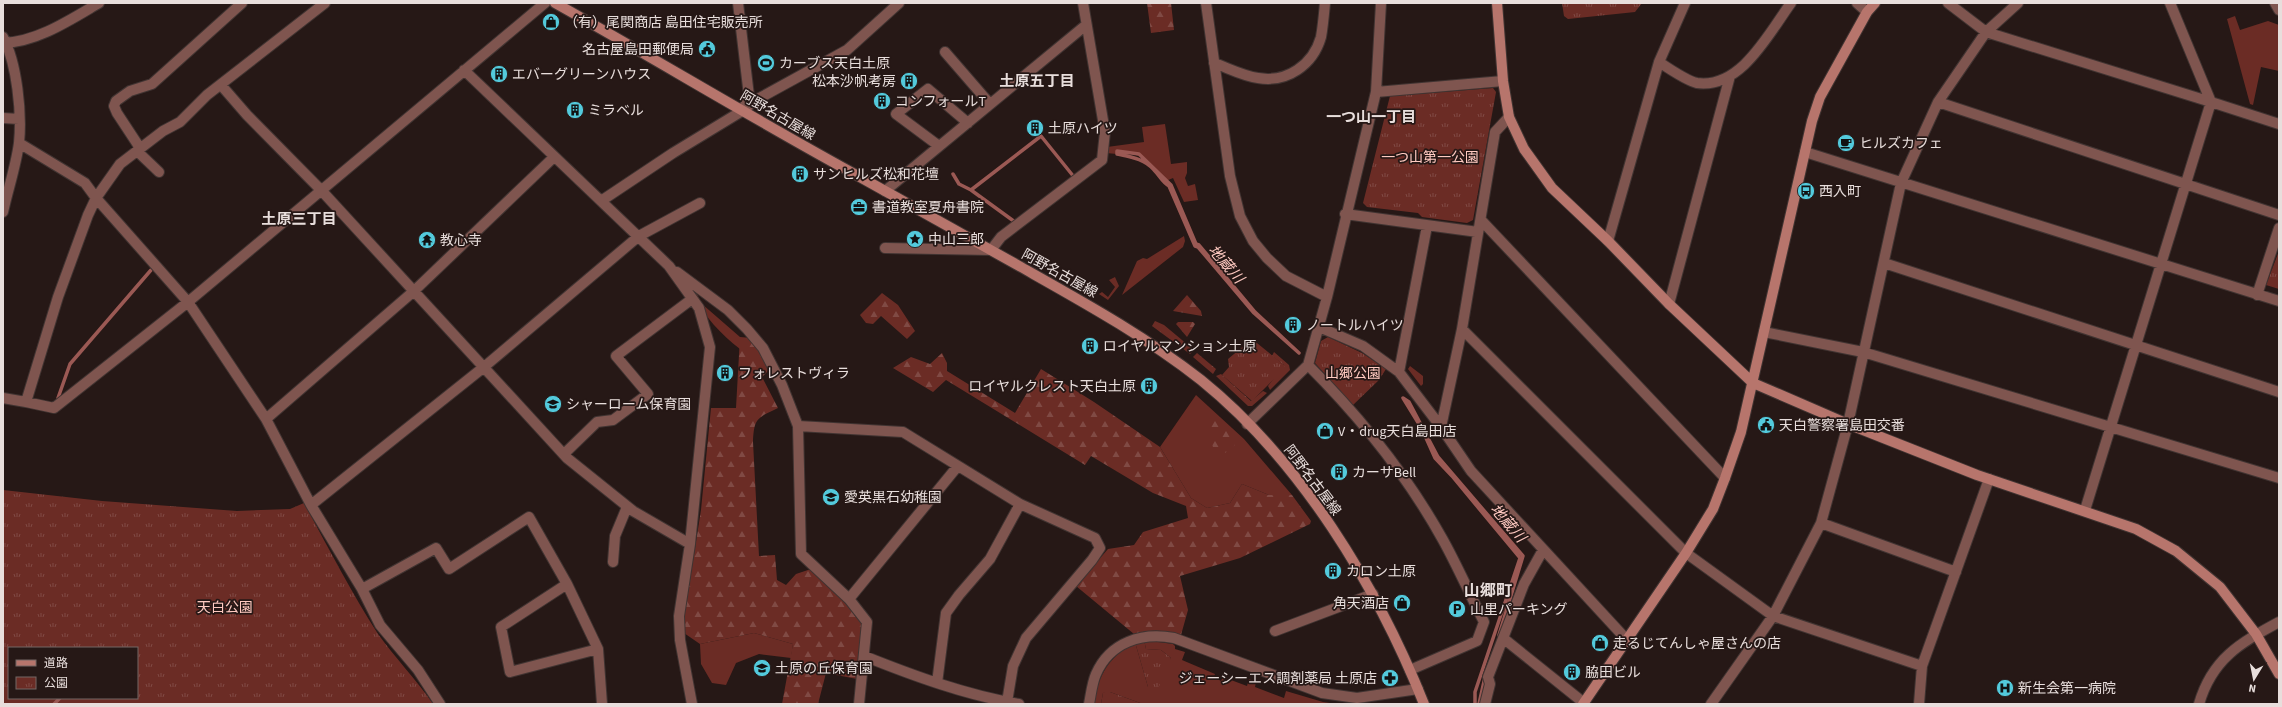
<svg xmlns="http://www.w3.org/2000/svg" width="2282" height="707" viewBox="0 0 2282 707" font-family="'Source Sans 3','Noto Sans JP',sans-serif">
<style>
.grass{fill:#6b2c25}
.forest{fill:url(#forest-firs)}
.park{fill:url(#park-tufts);fill-rule:evenodd}
.lines{fill:none;stroke-linecap:round;stroke-linejoin:round}
.stream{stroke:#9b5954;stroke-width:3.5}
.street-casing{stroke:#413432;stroke-width:12}
.secondary-casing{stroke:#413432;stroke-width:12}
.street{stroke:#7f554f;stroke-width:10}
.secondary{stroke:#b7756c;stroke-width:10}
.labels{text-anchor:middle;stroke-width:3.5;stroke-linejoin:round;paint-order:stroke}
.poi-label{font-size:14px;fill:#e8dedc;stroke:#261816;text-anchor:start}
.street-label{font-size:14px;fill:#e8dedc;stroke:#261816}
.park-label{font-size:14px;fill:#ffcac1;stroke:#261816}
.neighbourhood-label{font-size:15px;font-weight:bold;fill:#e8dedc;stroke:#261816}
.water-label{font-size:15px;font-style:italic;fill:#fbc6be;stroke:#261816}
.quarter-label{font-size:16px;font-weight:bold;fill:#e8dedc;stroke:#261816}
</style>
<defs>
<pattern id="forest-firs" width="22" height="20" patternUnits="userSpaceOnUse"><rect width="22" height="20" fill="#6b2c25"/><path d="M5 1l3.5 6h-7zM16 11l3.5 6h-7z" fill="#804a44"/></pattern>
<pattern id="park-tufts" width="24" height="20" patternUnits="userSpaceOnUse"><rect width="24" height="20" fill="#6b2c25"/><path d="M3 7l-1-3M5 7V3M7 7l1-3M15 17l-1-3M17 17v-4M19 17l1-3" fill="none" stroke="#804a44"/></pattern>
</defs>
<rect width="100%" height="100%" fill="#261816"/>
<path class="grass" d="M2235,16l5,14 28,-9 11,4v46l-18,-4 -8,38 -3,-1 -23,-85z
M1165,124l6,40 16,-2v11l-2,5 3,8 7,-2 3,16 -14,2 -11,-24 -7,3c-17,-20 -21,-26 -48,-30l-1,3 -11,-1 1,-6 37,-5 -2,-15z
M1184,236l1,5 -2,6 -61,48 15,-34 6,-3 4,1z
M1115,277l4,9 -11,14 -9,-6 3,-2 6,5 7,-10 -6,-7z
M696,292l6,12 38,33v12c-20,-15 -34,-32 -48,-54z
M1410,366l13,10v8l-2,2 -13,-17z
M1196,395l48,44 48,56h-23l-27,-11 -12,19 -23,5 -16,-10 -31,-51z
M754,633l39,11 -2,14 -32,-4 -23,9 -10,22 -14,-2 -11,-19 -1,-20z
M1144,640l29,4 2,2v3l10,3 -3,8 33,14 -1,3 7,4 2,-4 24,9 2,-7 7,3 -1,5 29,11 2,-7 37,11 14,2h-194l-33,-12 -7,1 -2,11h-8c7,-31 14,-45 42,-62l13,45 23,-29 -10,-8 -15,-1z"/>
<path class="forest" d="M1147,3h24l3,27 -23,3z
M882,293l16,12 17,26 -8,8 -26,-23 -8,8 -7,-1 -6,-8z
M1187,295l14,16 1,5 -29,-5z
M1155,321l9,4 30,25 -4,4 -38,-28z
M1178,322h15l2,2 -8,13 -11,-13z
M740,337l11,1 19,31 -8,8 16,31c-21,10 -24,10 -25,34l6,114 16,-1 2,25 9,5 10,-11 15,-5 35,32 17,22 -6,56 -31,-6 -8,31h-36l11,-60 -39,-11 -54,11 -16,-11v-15l17,-108 10,-102h25z
M1274,352l15,13 1,5 -20,20 -2,-4 16,-21 -12,-9z
M942,353l5,10v8l68,42 26,-44 53,33 66,45 31,51 16,10 23,-5 12,-19 27,11h23l19,26 -1,3 -70,34 -60,18 8,34 -7,25c-16,-5 -30,-6 -47,-1l-58,-48 32,-37 26,-4 9,-13 45,-14 -2,-12 -33,-13 -62,-37 -6,9 -139,-85 -13,12 -40,-24 18,-11 19,7z
M1197,353l19,16 -3,5 -20,-17z
M1221,374l30,27 12,-10 4,2 -15,13h-4l-32,-30z
M1216,418l18,16 1,11 -10,8 -12,-6 -8,-19z"/>
<path class="park" d="M1562,3h80l-7,9 -67,7 -4,-3z
M1493,88l3,4 -23,128 -6,3 -45,-6 -4,-4 -51,-6 -4,-4 27,-107z
M2279,251v38l-13,-4z
M1328,337l34,16 24,16 -7,11 -26,25 -38,-42 6,-22z
M1252,339l32,26v4l-32,32 -30,-26 7,-8 -1,-8z
M3,490l99,11 135,10 53,-2 14,-6c24,44 47,89 74,131 17,24 38,45 55,70h-430zM9,648h128v50h-128z
M1144,640l2,9 15,1 10,8 -14,33 -9,-4 -13,-45z
M1107,691l3,1 33,12h-42l2,-11z"/>
<g class="lines">
<path class="stream" d="M1117,151l22,3 32,31 25,59 3,1 56,67 44,41 -45,-40 -56,-66 -3,-1 -26,-60c-7,-4 -9,-10 -15,-16 -9,-11 -23,-13 -37,-16z
M953,174l6,10 12,6 70,-54 33,41
M971,190l44,32
M58,398l12,-34 81,-94
M54,704l6,-6
M1475,704v-12l45,-134 -68,-82 -17,-18 -13,-29 -19,-31 6,4 29,55 85,99 -24,79
M1479,704l6,-27"/>
<defs>
<path id="street" d="M738,3l11,93 -6,14
M1206,3l24,173 10,40 13,25 14,17 19,18 41,21
M1857,3l10,9
M1948,3l38,29 225,70
M2170,3l41,99
M2275,3l4,7
M3,37c14,26 19,76 16,106 -3,23 -11,46 -16,69
M3,43c34,-1 67,-23 96,-40
M945,52l45,52
M1659,62c9,6 28,19 38,21 44,6 72,-50 94,-80
M1214,63c14,5 29,13 44,15 29,5 55,-13 63,-41 2,-11 3,-23 4,-34
M221,85l26,30 74,75 246,268 66,53 57,33 20,-197 -11,-39 -30,-42 -205,-196
M1376,92l127,-11
M1938,102l341,113
M3,118l16,1
M19,143l66,40 11,15 92,104 78,117 45,86 51,84 18,36 38,45 22,34
M939,146l-43,-32 32,-25 40,34
M140,148l-23,-35 -3,-7 2,-5 14,-10 22,-7 90,-81
M137,151l22,21
M1805,152l474,149
M885,191l201,-166
M601,201l72,-48 69,-42 14,-11 91,-50 52,-47
M1345,214l133,18
M1481,220l244,258
M1608,241l51,-179 26,-59
M885,248l106,2 10,-13 101,-77 3,-28 -22,-129
M1884,263l395,129
M677,272l51,38 19,19 16,19 19,37 16,41 3,128 48,45 18,23 -8,82
M2257,295l22,-67
M1669,304l61,-228
M1319,327l44,19 36,26 42,55 30,44 155,168
M1462,329l224,224 87,63 149,50
M1764,332l99,20 416,126
M1308,365c52,52 99,110 135,175 15,27 27,55 41,82l-7,19 -67,29
M1399,372l28,-146
M3,398l23,4 32,-105 30,-82 8,-17 24,-34 43,-33 17,-9 27,-27 118,-92
M26,402l28,6 134,-106 357,-299
M266,419l148,-128 140,-134
M1247,424l61,-59 19,-68 49,-205 5,-89
M798,426l105,6 117,72 75,34 5,10 -8,12 -66,78 -13,28 -6,36
M1441,427l21,-98 33,-197 14,-15
M564,454l33,-32 16,-2 35,-26 -32,-38 76,-57
M311,505l173,-138 155,-131 61,-33
M2085,510l126,-408 68,22
M1821,523l135,49
M690,544l-11,72 1,24 12,64
M613,562l2,-26 12,-29
M567,584l-66,43 9,45 88,-23
M362,589l74,-41 13,21 80,-52 38,67 31,65 4,55
M849,599l108,-132
M1275,631l98,-37
M1503,638l81,65
M864,656c50,20 102,39 155,48
M937,683l9,-70 13,-18 31,-36 30,-55
M1089,704c2,-10 3,-21 7,-30 14,-32 46,-42 78,-36l148,55 35,5 61,-9
M1485,704l5,-20 -2,-7 36,-93 19,-34
M1711,704l62,-88 48,-93 27,-99 53,-241 37,-81 48,-70 32,-29
M1919,704l3,-38 67,-187
M2199,704c13,-45 41,-61 80,-82"/>
<path id="secondary" d="M555,3c102,57 202,118 305,174 53,30 107,60 161,90 62,35 124,69 180,113 99,80 176,206 223,324
M1497,3l6,78 6,36 15,32 28,39 56,53 61,63 84,79 95,41 129,51 159,54 40,22 44,36 36,47 23,40
M1583,704l103,-151 27,-44 12,-31 16,-46 71,-311 8,-24 47,-85 8,-9"/>
</defs>
<use href="#street" class="street-casing"/>
<use href="#secondary" class="secondary-casing"/>
<use href="#street" class="street"/>
<use href="#secondary" class="secondary"/>
</g>
<defs>
<symbol id="shop-disc" viewBox="-11 -11 22 22"><circle r="9.5" fill="#53cadc" stroke="#261816"/><path d="M-5-2.5h2.3a2.7 3.5 0 0 1 5.4 0H5L5.5 6h-11ZM-1.5-2.5h3a1.5 2.3 0 0 0-3 0Z" fill="#111"/></symbol>
<symbol id="civic-disc" viewBox="-11 -11 22 22"><circle r="9.5" fill="#53cadc" stroke="#261816"/><path d="M-.6-6.5H3V-4.5H.6V-3L4-1V1h2V6H-6V1h2V-1L-.6-3ZM-1.2 2.5V6h2.4V2.5Z" fill="#111"/></symbol>
<symbol id="stadium-disc" viewBox="-11 -11 22 22"><circle r="9.5" fill="#53cadc" stroke="#261816"/><path d="M0-5a6.5 5 0 1 0 0 10a6.5 5 0 1 0 0-10ZM-3.5-1.8h7v3.6h-7Z" fill="#111"/></symbol>
<symbol id="building-disc" viewBox="-11 -11 22 22"><circle r="9.5" fill="#53cadc" stroke="#261816"/><path d="M-4-6H4V6H1V3H-1V6H-4ZM-2.5-4.3h1.7v1.8h-1.7ZM.8-4.3h1.7v1.8H.8ZM-2.5-1h1.7V.8h-1.7ZM.8-1h1.7V.8H.8Z" fill="#111"/></symbol>
<symbol id="cafe-disc" viewBox="-11 -11 22 22"><circle r="9.5" fill="#53cadc" stroke="#261816"/><path d="M-5.5-4.5H6V0H3Q3 3.5 0 3.5H-2.5Q-5.5 3.5-5.5 0ZM3-3.2v2h1.7v-2ZM-6 4.5H4V6H-6Z" fill="#111"/></symbol>
<symbol id="bus-disc" viewBox="-11 -11 22 22"><circle r="9.5" fill="#53cadc" stroke="#261816"/><path d="M-5-6H5V4H4V6H2V4H-2V6H-4V4H-5ZM-3.5-4V0h7V-4ZM-3.5 1.2v1.5H-2V1.2ZM2 1.2v1.5H3.5V1.2Z" fill="#111"/></symbol>
<symbol id="office-disc" viewBox="-11 -11 22 22"><circle r="9.5" fill="#53cadc" stroke="#261816"/><path d="M-6-3h4V-5.5h4V-3h4V5H-6ZM-1-4.5V-3h2v-1.5ZM-6 0V1H6V0Z" fill="#111"/></symbol>
<symbol id="sight-disc" viewBox="-11 -11 22 22"><circle r="9.5" fill="#53cadc" stroke="#261816"/><path d="M0-6L1.8-2.2L6-1.7L2.9 1.2L3.7 5.4L0 3.3L-3.7 5.4L-2.9 1.2L-6-1.7L-1.8-2.2Z" fill="#111"/></symbol>
<symbol id="temple-disc" viewBox="-11 -11 22 22"><circle r="9.5" fill="#53cadc" stroke="#261816"/><path d="M0-6L5-2H3V0L6.5 2.5H4V6H1.5V3h-3V6H-4V2.5H-6.5L-3 0V-2H-5Z" fill="#111"/></symbol>
<symbol id="school-disc" viewBox="-11 -11 22 22"><circle r="9.5" fill="#53cadc" stroke="#261816"/><path d="M0-5L7-2L0 1L-7-2ZM-4 1L0 2.5L4 1V4Q0 6-4 4Z" fill="#111"/></symbol>
<symbol id="parking-disc" viewBox="-11 -11 22 22"><circle r="9.5" fill="#53cadc" stroke="#261816"/><path d="M-3.5-5.5H1a3.5 3.5 0 0 1 0 7H-1V5.5H-3.5ZM-1-3.4V-.6H.8a1.4 1.4 0 0 0 0-2.8Z" fill="#111"/></symbol>
<symbol id="pharmacy-disc" viewBox="-11 -11 22 22"><circle r="9.5" fill="#53cadc" stroke="#261816"/><path d="M-2-6h4v4h4v4h-4v4h-4v-4h-4v-4h4Z" fill="#111"/></symbol>
<symbol id="hospital-disc" viewBox="-11 -11 22 22"><circle r="9.5" fill="#53cadc" stroke="#261816"/><path d="M-5-5h3v3.5h4V-5h3V5h-3V1.5h-4V5h-3Z" fill="#111"/></symbol>
</defs>
<g fill-rule="evenodd">
<use href="#shop-disc" x="541" y="12" width="20" height="20"/>
<use href="#civic-disc" x="697" y="39" width="20" height="20"/>
<use href="#stadium-disc" x="756" y="53" width="20" height="20"/>
<use href="#building-disc" x="489" y="64" width="20" height="20"/>
<use href="#building-disc" x="899" y="71" width="20" height="20"/>
<use href="#building-disc" x="872" y="91" width="20" height="20"/>
<use href="#building-disc" x="565" y="100" width="20" height="20"/>
<use href="#building-disc" x="1025" y="118" width="20" height="20"/>
<use href="#cafe-disc" x="1836" y="133" width="20" height="20"/>
<use href="#building-disc" x="790" y="164" width="20" height="20"/>
<use href="#bus-disc" x="1796" y="181" width="20" height="20"/>
<use href="#office-disc" x="849" y="197" width="20" height="20"/>
<use href="#sight-disc" x="905" y="229" width="20" height="20"/>
<use href="#temple-disc" x="417" y="230" width="20" height="20"/>
<use href="#building-disc" x="1283" y="315" width="20" height="20"/>
<use href="#building-disc" x="1080" y="336" width="20" height="20"/>
<use href="#building-disc" x="715" y="363" width="20" height="20"/>
<use href="#building-disc" x="1139" y="376" width="20" height="20"/>
<use href="#school-disc" x="543" y="394" width="20" height="20"/>
<use href="#civic-disc" x="1756" y="415" width="20" height="20"/>
<use href="#shop-disc" x="1315" y="421" width="20" height="20"/>
<use href="#building-disc" x="1329" y="462" width="20" height="20"/>
<use href="#school-disc" x="821" y="487" width="20" height="20"/>
<use href="#building-disc" x="1323" y="561" width="20" height="20"/>
<use href="#shop-disc" x="1392" y="593" width="20" height="20"/>
<use href="#parking-disc" x="1447" y="599" width="20" height="20"/>
<use href="#shop-disc" x="1590" y="633" width="20" height="20"/>
<use href="#school-disc" x="752" y="658" width="20" height="20"/>
<use href="#building-disc" x="1562" y="662" width="20" height="20"/>
<use href="#pharmacy-disc" x="1380" y="668" width="20" height="20"/>
<use href="#hospital-disc" x="1995" y="678" width="20" height="20"/>
</g>
<g class="labels">
<g class="poi-label">
<text x="564" y="27">（有）尾関商店 島田住宅販売所</text>
<text x="694" y="54" text-anchor="end">名古屋島田郵便局</text>
<text x="779" y="68">カーブス天白土原</text>
<text x="512" y="79">エバーグリーンハウス</text>
<text x="896" y="86" text-anchor="end">松本沙帆考房</text>
<text x="895" y="106">コンフォールT</text>
<text x="588" y="115">ミラベル</text>
<text x="1048" y="133">土原ハイツ</text>
<text x="1859" y="148">ヒルズカフェ</text>
<text x="813" y="179">サンヒルズ松和花壇</text>
<text x="1819" y="196">西入町</text>
<text x="872" y="212">書道教室夏舟書院</text>
<text x="928" y="244">中山三郎</text>
<text x="440" y="245">教心寺</text>
<text x="1306" y="330">ノートルハイツ</text>
<text x="1103" y="351">ロイヤルマンション土原</text>
<text x="738" y="378">フォレストヴィラ</text>
<text x="1136" y="391" text-anchor="end">ロイヤルクレスト天白土原</text>
<text x="566" y="409">シャーローム保育園</text>
<text x="1779" y="430">天白警察署島田交番</text>
<text x="1338" y="436">V・drug天白島田店</text>
<text x="1352" y="477">カーサBell</text>
<text x="844" y="502">愛英黒石幼稚園</text>
<text x="1346" y="576">カロン土原</text>
<text x="1389" y="608" text-anchor="end">角天酒店</text>
<text x="1470" y="614">山里パーキング</text>
<text x="1613" y="648">走るじてんしゃ屋さんの店</text>
<text x="775" y="673">土原の丘保育園</text>
<text x="1585" y="677">脇田ビル</text>
<text x="1377" y="683" text-anchor="end">ジェーシーエス調剤薬局 土原店</text>
<text x="2018" y="693">新生会第一病院</text>
</g>
<g class="street-label">
<text transform="translate(778 115) rotate(30)" y="5">阿野名古屋線</text>
<text transform="translate(1060 273) rotate(29)" y="5">阿野名古屋線</text>
<text transform="translate(1313 480) rotate(53)" y="5">阿野名古屋線</text>
</g>
<g class="park-label">
<text x="1430" y="162">一つ山第一公園</text>
<text x="1353" y="378">山郷公園</text>
<text x="225" y="612">天白公園</text>
</g>
<g class="neighbourhood-label">
<text x="1037" y="86">土原五丁目</text>
<text x="1371" y="122">一つ山一丁目</text>
<text x="299" y="224">土原三丁目</text>
</g>
<g class="water-label">
<text transform="translate(1226 264) rotate(49)" y="5">地蔵川</text>
<text transform="translate(1508 523) rotate(49)" y="5">地蔵川</text>
</g>
<g class="quarter-label">
<text x="1488" y="596">山郷町</text>
</g>
</g>
<rect width="2282" height="707" fill="none" stroke="#e8dedc" stroke-width="8"/>
<rect x="8" y="647" width="130" height="52" fill="#261816" stroke="#746765"/>
<rect x="16" y="660" width="20" height="6" fill="#b7756c" stroke="#746765"/>
<text x="44" y="667" font-size="12" fill="#e8dedc">道路</text>
<rect x="16" y="677" width="20" height="12" fill="url(#park-tufts)" stroke="#746765"/>
<text x="44" y="687" font-size="12" fill="#e8dedc">公園</text>
<g transform="translate(2254 679) rotate(190)" stroke="#261816" stroke-width="3" paint-order="stroke">
<path d="M0-3L7 15L0 10L-7 15Z" fill="#e8dedc"/>
<text y="-6" font-size="11" font-weight="bold" text-anchor="middle" fill="#e8dedc">N</text>
</g>
</svg>
